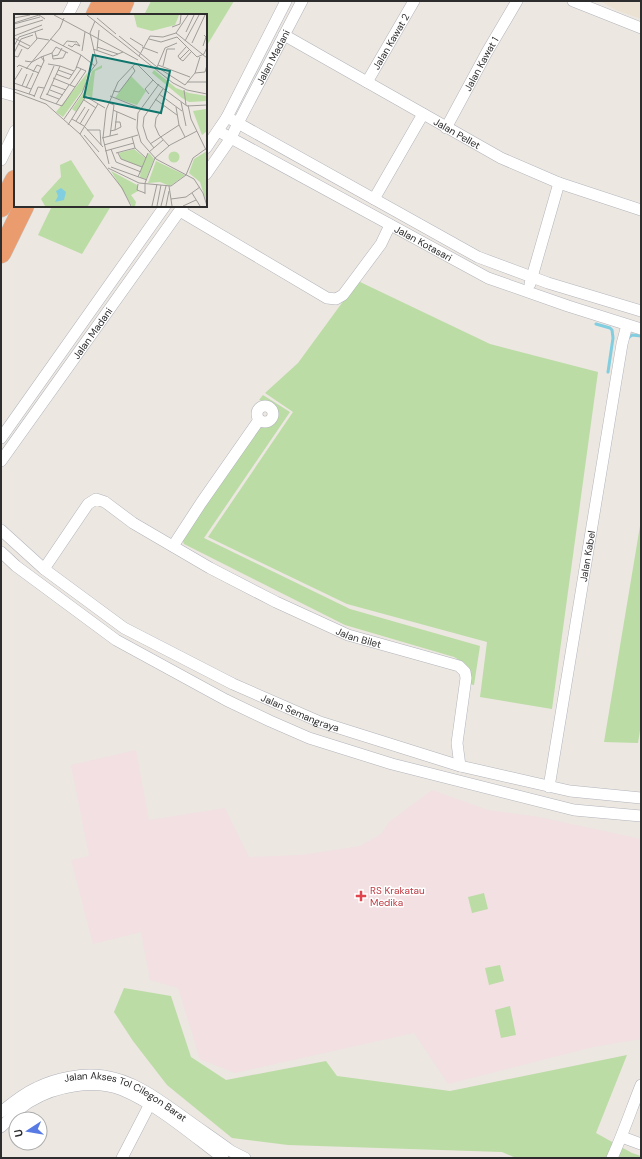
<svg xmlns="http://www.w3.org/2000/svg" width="642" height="1159" viewBox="0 0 642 1159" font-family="'DM Sans',sans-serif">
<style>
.education{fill:#ebe2d3}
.medical{fill:#f2e0e2}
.green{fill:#bbdca5}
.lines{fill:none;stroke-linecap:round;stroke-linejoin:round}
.stream{stroke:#82cee1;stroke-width:3}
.street-casing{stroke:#b2b4bb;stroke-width:12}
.highway-casing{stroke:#c4c4c4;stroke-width:21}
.street{stroke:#fff;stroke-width:11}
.highway{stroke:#eb9c6e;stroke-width:20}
.health-dot{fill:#e0444e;stroke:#fff;stroke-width:1.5}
.labels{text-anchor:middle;stroke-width:3;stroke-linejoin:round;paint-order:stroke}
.street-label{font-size:10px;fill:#2d2d2d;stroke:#fff}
.health-label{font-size:10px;fill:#be3a42;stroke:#fff;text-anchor:start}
.inset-road{fill:none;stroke:#a09d99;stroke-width:1}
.view{fill:#0f766e;fill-opacity:0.15;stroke:#0f766e;stroke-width:2}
.inset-edge{fill:none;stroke:#2d2d2d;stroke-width:2}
</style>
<rect width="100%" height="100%" fill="#ece7e1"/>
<path class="education" d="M600,1h41v18l-25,-9z"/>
<path class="medical" d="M136,750l13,70 76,-12 24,49 52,-2 59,-9 21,-12 8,-12 43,-32 56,20 51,7 102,22v200l-48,8 -145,37 -34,-51 -179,40 -35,-14 -22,-71 -28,-8 -9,-48 -48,12 -22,-84 18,-4 -18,-91z"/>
<path class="green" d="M151,1h83l-28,46v-32h-62z
M52,206h59l-29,48 -44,-19z
M358,281l132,63 108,28 -46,337 -72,-12 7,-55 -140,-38 -139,-67 85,-125 -28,-19 33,-30z
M263,395l27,17 -86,126 146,71 130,37 -6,39 -5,-1c2,-16 -2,-19 -15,-27l-109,-32 -161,-81 -2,-5 81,-118h3l6,-8 -3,-10 -10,-3z
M641,520v204l-3,19 -34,-1z
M484,893l4,16 -16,4 -4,-16z
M500,965l4,16 -15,4 -4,-17z
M124,988l47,8 20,61 35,23 100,-19 11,15 113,15 177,-36 -31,78 36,20 9,3v2h-125l-14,-6 -214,-7 -56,-7 -65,-53 -34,-44 -19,-29z
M510,1006l6,29 -15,3 -6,-28z"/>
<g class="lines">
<path class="stream" d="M596,324l14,4 2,2 1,8 -5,34
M628,338l4,-3 9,1"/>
<defs>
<g id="street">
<path d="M573,1l68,27"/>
<path d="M68,15l7,-14"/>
<path id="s1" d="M284,35l217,123 58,25 82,27"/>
<path id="s2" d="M367,82l47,-81"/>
<path d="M1,92l14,4"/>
<path d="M227,117l251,140 70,26 93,28"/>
<path id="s3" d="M446,128l41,-76 30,-51"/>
<path id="s4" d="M218,131l270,147 80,28 73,23"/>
<path d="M206,148l21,-31 59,-116"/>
<path d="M1,160l14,-29"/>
<path id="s5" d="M206,174l25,-36 7,-15 64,-122"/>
<path d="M374,199l49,-85"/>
<path d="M180,211l147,87 9,1 7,-4 38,-51 9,-19"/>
<path d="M530,284l29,-101"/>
<circle cx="265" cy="414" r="8"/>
<path d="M1,438l164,-232"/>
<path id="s6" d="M1,461l182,-255"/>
<path id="s7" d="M1,530l43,39 80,59 109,56 87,38 140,44 110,25 71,7"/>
<path d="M173,546l28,-43 58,-83"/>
<path d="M1,552l15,14 100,74 110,60 44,21 39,17 83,26 182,46 67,6"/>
<path id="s8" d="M44,569l44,-65 8,-5 9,3 28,21 77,45 66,34 72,33 111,31 6,6 1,6 -9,65 3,23"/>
<path id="s9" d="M549,787l73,-443 5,-19"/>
<path id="s10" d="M1,1112c11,-9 22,-18 35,-24 20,-10 46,-15 68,-12 29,4 54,23 78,40 16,12 33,23 49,35l14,7"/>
<path d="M1,1127c9,-8 19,-20 30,-26 25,-15 63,-22 91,-11 36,15 70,45 101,68"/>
<path d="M622,1137l19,7"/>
<path d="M122,1158l31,-60"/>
<path d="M612,1158c11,-24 19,-48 29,-73"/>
</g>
<path id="highway" d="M96,15l7,-14
M118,15l6,-14
M1,207l14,-27
M1,253l23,-47"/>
</defs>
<use href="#street" class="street-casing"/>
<use href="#highway" class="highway-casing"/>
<use href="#street" class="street"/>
<use href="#highway" class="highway"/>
</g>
<path class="health-dot" d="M359 890h4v4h4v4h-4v4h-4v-4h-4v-4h4z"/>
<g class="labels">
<g class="street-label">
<text dy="4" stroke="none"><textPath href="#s2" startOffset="47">Jalan Kawat 2</textPath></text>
<text dy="4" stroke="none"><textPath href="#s5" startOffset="135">Jalan Madani</textPath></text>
<text dy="4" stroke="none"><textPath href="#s3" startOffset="73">Jalan Kawat 1</textPath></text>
<text dy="4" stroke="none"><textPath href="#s1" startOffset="199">Jalan Pellet</textPath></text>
<text dy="4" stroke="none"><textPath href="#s4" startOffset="234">Jalan Kotasari</textPath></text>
<text dy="4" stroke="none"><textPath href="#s6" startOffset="157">Jalan Madani</textPath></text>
<text dy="4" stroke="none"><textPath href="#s9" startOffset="234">Jalan Kabel</textPath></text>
<text dy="4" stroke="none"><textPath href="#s8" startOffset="386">Jalan Bilet</textPath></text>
<text dy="4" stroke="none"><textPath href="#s7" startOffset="353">Jalan Semangraya</textPath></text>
<text dy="4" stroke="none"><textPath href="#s10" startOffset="139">Jalan Akses Tol Cilegon Barat</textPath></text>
</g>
<g class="health-label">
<text x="370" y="894">RS Krakatau<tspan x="370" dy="12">Medika</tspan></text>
</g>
</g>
<g transform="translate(14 14)">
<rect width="193" height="193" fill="#ece7e1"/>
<path d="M120,1h45l-4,10 -23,6 -15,-4zM88,51v3l-7,3 -3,27 -5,-3 -11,17 -4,-3 15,-21 5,-17zM140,56l22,18 13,5 18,3v5l-18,1 -7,-4 -30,-25zM74,58l-4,16 -21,29 -7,-5zM117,62l15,15 -9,14 -22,-7zM192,95l1,22 -5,4 -9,-24zM120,135l11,9 4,-5 5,6 -8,20 -6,-1 1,-11 -20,-8 -2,-6zM193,137v54l-7,-23 -11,-9 5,-14zM154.5 143a5.5 5.5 0 1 1 11 0a5.5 5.5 0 1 1-11 0ZM57,146l23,36 -6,10h-43l-4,-7 20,-22 -1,-12zM142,147l29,14 -15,11 -10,-4 -12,1zM97,157l26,14 1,6 -7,4 5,7 -1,4h-3z" fill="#bbdca5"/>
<path d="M47,174l5,4 -2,8 -9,2 3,-6 -2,-5z" fill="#82cee1"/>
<path class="inset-road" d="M40,1l84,45M73,1l86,68 14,7 20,4M0,4l16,-3M83,4l19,16M0,9l25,-8 6,4M0,10l26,-7M158,13l8,-3 1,-9M0,15l29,-9M172,18l8,-17M162,19l12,-18M0,22l28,-11M105,22l38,31M0,24l16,8M23,24l12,2M116,24l13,8M36,25l31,16 14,11M135,25l12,3 16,-5 20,20 7,-3 3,-7M171,27l14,-26M163,29l-12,5 -8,19 28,18M178,29l13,-28M4,30l10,5 9,-10 -2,-7M54,31l4,2 3,-3 5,2 -4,-5M0,32l5,-9 24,-8M49,32l4,-5 9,1M189,32l3,-9 -2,-2M83,33l21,7M128,33l16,6M79,35l20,7 10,-4M83,36l2,-20M68,37l3,-19M0,39l7,-14 12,-4M38,39l1,6 10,-1 3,-6M0,42l4,1 4,-8M39,42l5,-1 4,-7M125,42l11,-20 13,1 13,-4 31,25M166,45l3,2 8,-9M166,45l-2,-3 8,-9M166,45l9,-9M11,47l7,1 9,-5M30,47l-3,-4 11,-4 4,-6 12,6M34,50l12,2M144,51l32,12M40,52l-14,32 22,8 24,-35 -9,-4 -8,12M149,52l4,-17h8M3,53l2,-2 20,8M62,54l5,-13M12,55l34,-41 4,-10M44,56l14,5M19,58l4,-7 5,2M181,59l10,-1 2,-7M42,60l13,5M39,64l22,9M0,67l8,-13M173,68h20M0,69l17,6M145,70l-21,29 -1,15 4,14 15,17 38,20 9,14 4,13M38,71l14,5M56,71l11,-16M171,71l10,-12 5,-16M8,72l5,-12M12,74l7,-15M0,75l21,7M36,76l13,5M170,76l2,15M99,77l6,1 16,-21 -3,-5M0,78l32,12 34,30 42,54 9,18M15,80l15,-33 -1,-5M32,80l13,5M135,80l-4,-5 8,-9M145,80l23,17M33,81l13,-29 14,5M71,82l20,12M96,82l30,12M20,83l4,-10 6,1M141,85l22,16M70,86l12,8M93,88l7,3 -4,31M167,88l5,24M42,90l13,-19M174,91l3,14 15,31M150,92l-8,12 -1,8 4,9 10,11M99,96l23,10M50,105l18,-26 8,-21 7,-9 -7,-30 5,-12M58,105l12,7 19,21M62,107l9,-14M66,110l9,-15M54,111l18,-29M165,111l6,12M73,116h13l1,15M101,116l6,-3 -1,-5h-5M96,117l5,-1 2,-18M66,120l18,-30M70,121l15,17M118,123l3,11 11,10M88,124l16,-4M136,130l29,-19 -3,-18M90,131l34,-10M140,134l-7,-9 -4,-13 1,-9 19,-28M97,135l5,13 25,10M91,137l29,-8M135,138l14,-12M102,139l19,-5M104,139l3,6 21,8M95,150l-6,-26 3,-28 12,-28 18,-19 21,21 30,22 20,-1M97,153l36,13M94,154l31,15 32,3 15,-11 7,-17 14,-10M124,163l10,-24M124,170l-1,6 8,3M155,172l3,20M178,179l8,13M131,180v-11l10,-25 15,-13 27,-14M157,185l15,-2 14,-10M138,192l5,-22M143,192l4,-21M147,192l5,-20M152,192l3,-15M169,192l13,-6"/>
<path class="view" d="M79,41l77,16 -9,42 -77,-16z"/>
<rect width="193" height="193" class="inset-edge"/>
</g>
<rect width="642" height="1159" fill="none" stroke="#2d2d2d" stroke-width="4"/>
<g transform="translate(28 1131) rotate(258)"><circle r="19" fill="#ffffff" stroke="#ababab"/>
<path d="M0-3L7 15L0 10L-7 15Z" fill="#577ae4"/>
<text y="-6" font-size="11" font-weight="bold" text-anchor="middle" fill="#2d2d2d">U</text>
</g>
</svg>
